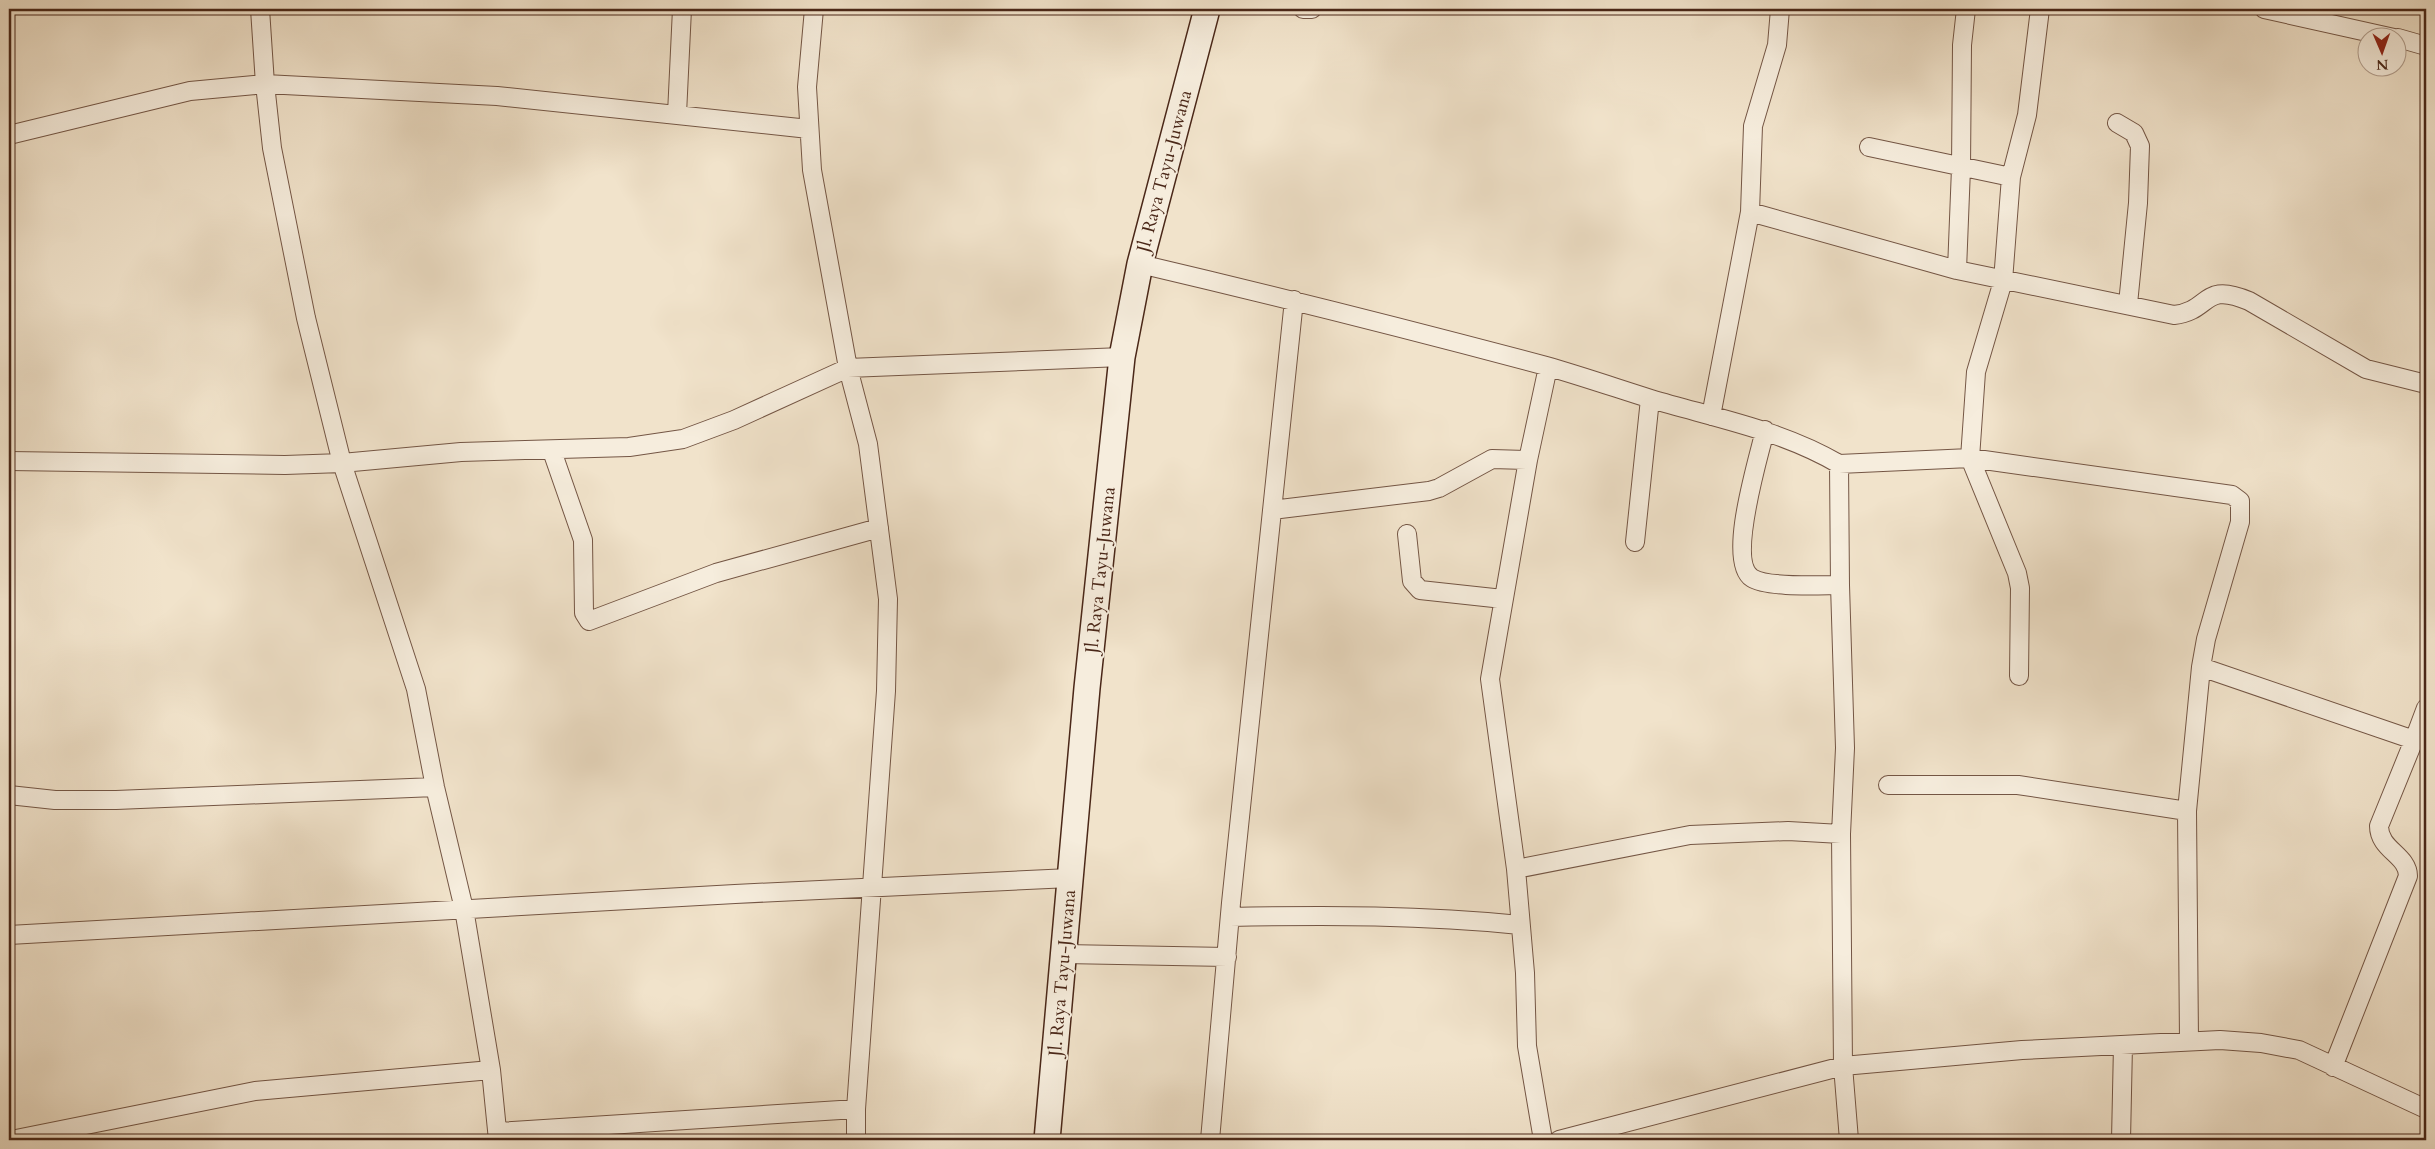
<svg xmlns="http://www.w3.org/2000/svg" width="2435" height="1149" viewBox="0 0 2435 1149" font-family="Cardo,serif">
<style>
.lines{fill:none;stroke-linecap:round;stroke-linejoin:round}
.minor-casing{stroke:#745645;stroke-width:20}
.secondary-casing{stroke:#4a2718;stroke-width:28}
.minor{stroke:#f6eddd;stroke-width:18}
.secondary{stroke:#f6eddd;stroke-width:25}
.labels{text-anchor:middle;stroke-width:4;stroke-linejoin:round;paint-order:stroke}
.street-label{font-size:18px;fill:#4a2718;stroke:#f6eddd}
</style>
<rect width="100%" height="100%" fill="#f1e3cb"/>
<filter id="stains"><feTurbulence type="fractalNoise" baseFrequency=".004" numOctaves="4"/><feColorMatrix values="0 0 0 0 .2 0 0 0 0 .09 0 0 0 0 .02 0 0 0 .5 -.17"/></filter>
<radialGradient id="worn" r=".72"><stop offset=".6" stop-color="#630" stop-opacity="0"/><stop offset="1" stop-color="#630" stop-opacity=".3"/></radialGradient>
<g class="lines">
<defs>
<path id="minor" d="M260,9l5,75 7,64 34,170 36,145 74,226 19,98 29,122 27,161 7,70
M814,9l-7,78 5,83 36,198 20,76 20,155 -2,92 -30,418v31
M1303,9h9
M2264,9l130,29
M2398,38l28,8
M677,114l5,-105
M2117,123l17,10 6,13 -2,57 -10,101
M9,135l181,-44 75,-7 232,12 312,33
M1869,147l142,30
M1750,212l207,58 217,45c37,-4 28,-34 75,-14l117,68 60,15
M1140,264c136,32 271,66 406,102 35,10 70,22 105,33 64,19 130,31 188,65l1,121 5,163 -4,86 2,232 6,74
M1957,270l4,-102 1,-123 4,-36
M1711,416l39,-204 3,-86 24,-81 3,-36
M1765,430c-6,27 -39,131 -13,148 15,10 69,7 88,7
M552,451l31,89 1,73 5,8 127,-48 163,-45
M9,461l276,4 57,-2 119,-11 168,-5 54,-8 51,-19 114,-52 274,-11
M1839,464l131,-6 262,37 8,6v21l-34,117 -5,28 -14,144 2,230
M1272,510l157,-19 10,-3 53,-29 36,1
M1407,534l5,47 8,9 83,9
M1635,542l15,-143
M2201,667l213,73 12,-32
M2019,676l1,-88 -3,-15 -47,-115 6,-86 27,-91 8,-104 16,-62 13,-106
M1888,785h130l169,26
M9,795l46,5h61l319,-13
M1516,869l174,-34 98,-4 53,3
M1230,917c97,-2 193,-2 290,8
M9,935l726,-41 335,-16
M1064,954l163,3
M2333,1067l75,-191c0,-21 -29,-26 -29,-50l35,-86
M498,1132l358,-23
M11,1140l244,-49 236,-21
M1210,1140l21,-237 63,-603
M1543,1140l-16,-94 -2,-73 -9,-104 -26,-190 38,-219 20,-93
M1559,1140l284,-74 179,-16 198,-10 41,3 38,7 127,59
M2121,1140l2,-95"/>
<path id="secondary" d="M1047,1140l40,-452 35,-331 18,-93 67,-255"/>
</defs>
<use href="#minor" class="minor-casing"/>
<use href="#secondary" class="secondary-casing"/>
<use href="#minor" class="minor"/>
<use href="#secondary" class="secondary"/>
</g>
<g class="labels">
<g class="street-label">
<text transform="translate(1164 171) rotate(-75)" y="6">Jl. Raya Tayu-Juwana</text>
<text transform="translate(1100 570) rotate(-84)" y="6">Jl. Raya Tayu-Juwana</text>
<text transform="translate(1062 973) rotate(-85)" y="6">Jl. Raya Tayu-Juwana</text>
</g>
</g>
<rect width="2435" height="1149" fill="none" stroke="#f1e3cb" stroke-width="30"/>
<rect x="10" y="10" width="2415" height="1129" fill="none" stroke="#4a2718" stroke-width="2.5"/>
<rect x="15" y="15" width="2405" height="1119" fill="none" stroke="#4a2718"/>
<g transform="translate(2382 52) rotate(178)"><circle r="24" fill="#f6eddd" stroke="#b19e8e"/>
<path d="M0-4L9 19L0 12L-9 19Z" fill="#8f2418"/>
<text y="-8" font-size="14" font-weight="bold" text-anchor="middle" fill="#4a2718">N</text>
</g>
<rect width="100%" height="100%" filter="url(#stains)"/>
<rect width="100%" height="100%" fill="url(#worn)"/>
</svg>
